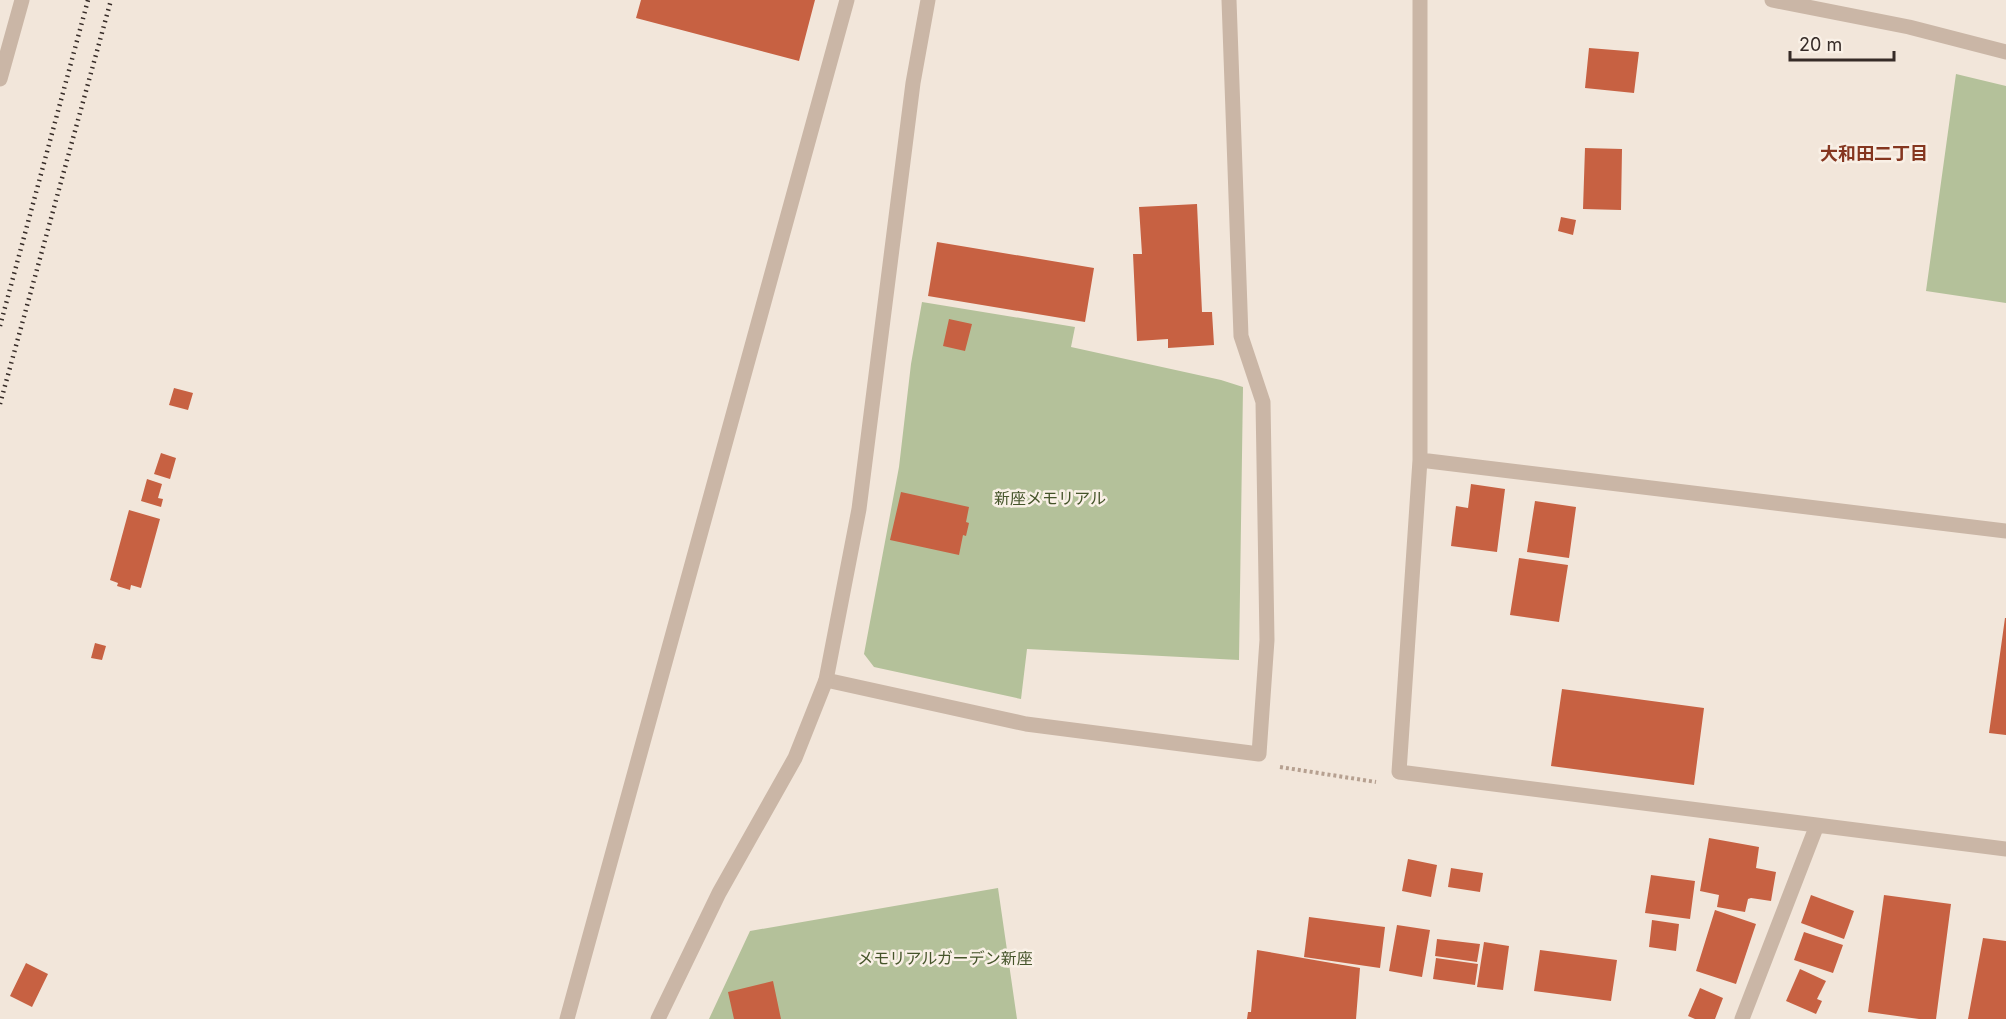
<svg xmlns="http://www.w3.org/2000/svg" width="2006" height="1019" viewBox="0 0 2006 1019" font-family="Inter,'Noto Sans JP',sans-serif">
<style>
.green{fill:#b4c19a}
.building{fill:#c76142}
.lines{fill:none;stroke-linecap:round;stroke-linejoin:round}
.path{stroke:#b6a090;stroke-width:4;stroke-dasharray:3 3;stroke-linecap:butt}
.service{stroke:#cab6a6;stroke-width:15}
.minor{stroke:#cab6a6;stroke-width:15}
.tertiary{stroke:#cab6a6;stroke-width:15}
.rail{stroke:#362b27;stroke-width:4.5;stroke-dasharray:1.5 4.5;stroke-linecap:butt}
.labels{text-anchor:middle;stroke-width:5;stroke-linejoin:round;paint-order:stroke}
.park-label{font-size:16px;fill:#45542a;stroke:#f9f0e6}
.neighbourhood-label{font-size:18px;font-weight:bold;fill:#85361f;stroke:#f9f0e6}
</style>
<rect width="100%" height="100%" fill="#f2e6da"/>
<path class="green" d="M1956,74l50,12v217l-80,-12z
M922,302l153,25 -4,20 150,33 22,7 -4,273 -212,-11 -6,50 -147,-32 -10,-13 35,-187 12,-103z
M998,888l19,131h-308l41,-88z"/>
<path class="building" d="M641,0h174l-16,61 -163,-43z
M1589,48l50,4 -5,41 -49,-5z
M1585,148l37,1 -1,61 -38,-1z
M1197,204l5,108h10l2,33 -46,3v-9l-31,2 -4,-87h9l-3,-47z
M1561,217l15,3 -3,15 -15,-4z
M937,242l157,26 -9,54 -157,-26z
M949,319l23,5 -7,27 -22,-5z
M174,388l19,5 -5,17 -19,-5z
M161,453l15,5 -6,21 -16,-5z
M147,479l15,5 -4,14 5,1 -2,8 -20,-6z
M1471,484l34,5 -8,63 -46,-6 5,-40 12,2z
M901,492l68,15 -3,15 3,1 -3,13 -3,-1 -4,20 -69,-15z
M1535,501l41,6 -7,51 -42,-6z
M129,510l31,9 -19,69 -10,-3 -1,5 -13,-4 1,-3 -8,-3z
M1519,558l49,7 -9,57 -49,-7z
M2005,618h1v117l-17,-2z
M95,643l11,3 -4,14 -11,-2z
M1562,689l142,19 -10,77 -143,-19z
M1709,838l50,9 -3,21 20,4 -5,29 -20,-3 -3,1 -3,13 -28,-5 2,-12 -19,-4z
M1408,859l29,6 -6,32 -29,-6z
M1451,868l32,5 -3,19 -32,-5z
M1651,875l44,6 -5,38 -45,-6z
M1811,895l43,16 -10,28 -43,-16z
M1884,895l67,9 -15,115h-17l-51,-7z
M1715,910l41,14 -20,60 -40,-13z
M1309,917l76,10 -5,41 -76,-11z
M1652,920l27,4 -3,27 -27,-4z
M1397,925l33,5 -8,47 -33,-6z
M1804,932l39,13 -10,28 -39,-13z
M1983,938l23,3v78h-38z
M1437,939l43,5 -3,18 -42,-6z
M1484,942l25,4 -6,44 -26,-3z
M1257,950l103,18 -4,51h-109l1,-7h3z
M1540,950l77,10 -6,41 -77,-10z
M1436,958l42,6 -3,21 -42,-6z
M26,963l22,11 -16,33 -22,-11z
M1800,969l26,12 -9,18 5,2 -6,13 -30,-13z
M773,981l8,38h-47l-6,-27z
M1700,988l23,10 -8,21h-20l-7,-3z"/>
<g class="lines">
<path class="path" d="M1280,767l96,15"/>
<path class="service" d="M567,1019l280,-1019"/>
<path class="minor" d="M1420,0v460l-21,312 607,77
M0,79l22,-79
M1420,460l586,71
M826,680l200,44 233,30 8,-114 -4,-238 -22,-66 -12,-336
M1742,1019l75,-194"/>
<path class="tertiary" d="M1772,0l137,27 97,25
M658,1019l61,-126 76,-135 31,-78 33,-171 54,-426 15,-83"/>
<path class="rail" d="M0,326l88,-326
M0,404l111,-404"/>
</g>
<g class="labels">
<g class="park-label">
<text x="1050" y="504">新座メモリアル</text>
<text x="945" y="964">メモリアルガーデン新座</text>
</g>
<g class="neighbourhood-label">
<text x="1874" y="160">大和田二丁目</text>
</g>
</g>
<path d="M1790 51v9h104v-9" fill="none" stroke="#362b27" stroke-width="3"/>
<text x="1799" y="51" font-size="18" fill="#362b27" stroke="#f9f0e6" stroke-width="4.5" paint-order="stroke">20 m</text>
</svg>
